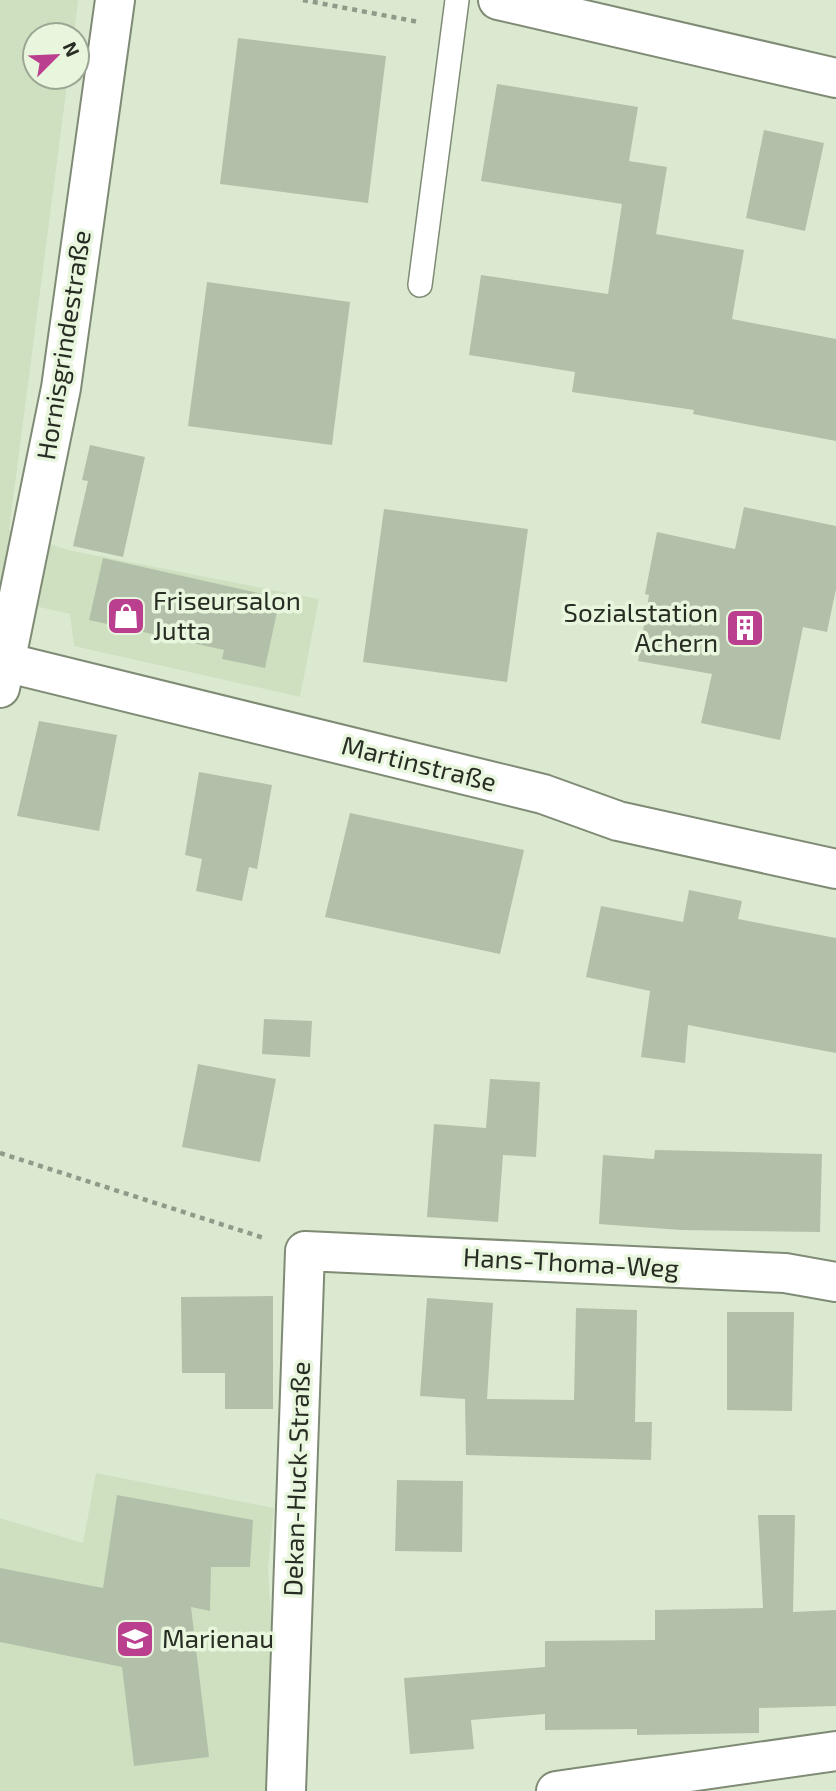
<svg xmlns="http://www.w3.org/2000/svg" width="836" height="1791" viewBox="0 0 836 1791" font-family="'Exo 2',sans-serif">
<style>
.built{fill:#cfe0c1}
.building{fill:#b3c0a9}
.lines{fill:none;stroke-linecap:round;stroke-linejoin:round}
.lane-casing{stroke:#7f8b75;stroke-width:26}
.street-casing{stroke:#7f8b75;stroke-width:42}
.secondary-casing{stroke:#7f8b75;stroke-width:42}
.path{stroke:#909a88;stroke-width:4.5;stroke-dasharray:5 5;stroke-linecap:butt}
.lane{stroke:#fff;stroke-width:23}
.street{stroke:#fff;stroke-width:38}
.secondary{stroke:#fff;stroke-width:38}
.labels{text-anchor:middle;stroke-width:7;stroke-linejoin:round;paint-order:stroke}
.street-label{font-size:26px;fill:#282d24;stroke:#e9f6de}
.poi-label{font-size:26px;fill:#282d24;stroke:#e9f6de;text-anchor:start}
</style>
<rect width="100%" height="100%" fill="#dce9d1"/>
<path class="built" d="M0,0h78l-4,35h-39v42h33l-59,453 59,20 251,49 -19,98 -226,-51 -4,-32 -70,-16z
M96,1473l178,35 -6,60 3,51 -4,172h-267v-273l83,25z"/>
<path class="building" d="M238,38l148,18 -18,147 -148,-19z
M497,84l141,23 -9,54 38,6 -11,67 88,16 -12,69 104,20v102l-143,-27 1,-4 -122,-18 3,-20 -106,-17 12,-80 127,19 14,-90 -141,-23z
M764,130l60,13 -19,88 -59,-13z
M207,282l143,20 -18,143 -144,-19z
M90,445l55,12 -22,100 -50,-11 15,-65 -6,-1z
M744,507l92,19v63l-9,43 -24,-5 -23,113 -79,-17 11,-49 -74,-13 11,-66 -4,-1 12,-62 78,17z
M384,509l144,20 -21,153 -144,-20z
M103,558l177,40 -15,70 -43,-9 2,-9 -135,-30z
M39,721l78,14 -18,96 -82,-15z
M199,772l73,13 -15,84 -8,-2 -7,34 -46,-10 6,-32 -17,-4z
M350,813l174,37 -24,104 -175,-37z
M689,890l53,11 -4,18 98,19v115l-148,-28 -3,38 -44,-6 9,-66 -64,-14 15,-71 82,16z
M264,1019l48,2 -2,36 -48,-3z
M198,1064l78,15 -16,83 -78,-15z
M490,1079l50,3 -4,75 -33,-2 -5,67 -71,-5 7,-93 52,4z
M655,1150l167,4 -2,78 -139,-2 -82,-6 4,-69 51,4z
M273,1296v113h-48v-36h-43l-1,-76z
M427,1298l66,5 -6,96 87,1 2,-92 61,2 -2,112h17l-1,38 -185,-5 -1,-56 -45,-3z
M727,1312h67l-2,99 -65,-1z
M397,1480l66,1 -1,71 -67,-1z
M117,1495l136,25 -3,47h-39l-1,44 -19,-4 18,150 -75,9 -12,-99 -122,-25v-74l103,20z
M758,1515h37l-2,97 43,-2v96l-77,2v25l-122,2v-6l-92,1v-16l-74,6 3,29 -64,5 -6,-76 141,-11v-26l110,-1v-30l108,-2z"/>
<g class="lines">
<defs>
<path id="lane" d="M420,285l37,-285"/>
<path id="street" d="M498,0l338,78
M0,661l543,133 75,27 218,48
M286,1791l19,-540 480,22 51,9
M556,1791l280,-40"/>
<path id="secondary" d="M0,688l61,-300 54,-388"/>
</defs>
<use href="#lane" class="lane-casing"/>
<use href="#street" class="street-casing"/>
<use href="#secondary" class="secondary-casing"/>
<path class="path" d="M303,0l116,22
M0,1153l264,85"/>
<use href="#lane" class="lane"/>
<use href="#street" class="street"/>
<use href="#secondary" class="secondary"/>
</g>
<defs>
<symbol id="shop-square" viewBox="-11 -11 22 22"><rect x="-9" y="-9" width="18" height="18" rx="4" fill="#bb3f8f" stroke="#e9f6de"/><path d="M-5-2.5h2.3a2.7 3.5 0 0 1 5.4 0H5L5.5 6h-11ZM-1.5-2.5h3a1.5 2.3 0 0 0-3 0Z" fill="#fff"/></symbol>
<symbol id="building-square" viewBox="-11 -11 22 22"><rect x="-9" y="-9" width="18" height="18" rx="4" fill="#bb3f8f" stroke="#e9f6de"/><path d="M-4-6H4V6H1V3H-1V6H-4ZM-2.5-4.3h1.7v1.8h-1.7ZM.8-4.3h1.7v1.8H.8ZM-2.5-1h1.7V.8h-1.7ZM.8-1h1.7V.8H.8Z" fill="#fff"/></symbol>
<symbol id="school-square" viewBox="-11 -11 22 22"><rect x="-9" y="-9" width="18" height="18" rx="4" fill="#bb3f8f" stroke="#e9f6de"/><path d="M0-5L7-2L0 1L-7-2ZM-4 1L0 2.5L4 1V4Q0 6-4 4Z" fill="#fff"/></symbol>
</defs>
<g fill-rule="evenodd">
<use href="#shop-square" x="104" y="594" width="44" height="44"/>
<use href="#building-square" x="723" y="606" width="44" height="44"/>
<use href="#school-square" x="113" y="1617" width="44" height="44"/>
</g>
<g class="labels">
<g class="street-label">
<text transform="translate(64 345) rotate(-81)" y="9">Hornisgrindestraße</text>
<text transform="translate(419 764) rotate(14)" y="9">Martinstraße</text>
<text transform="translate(571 1263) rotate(3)" y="9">Hans-Thoma-Weg</text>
<text transform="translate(297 1479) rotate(-88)" y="9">Dekan-Huck-Straße</text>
</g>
<g class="poi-label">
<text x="153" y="610">Friseursalon<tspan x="153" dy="30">Jutta</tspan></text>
<text x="718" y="622" text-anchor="end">Sozialstation<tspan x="718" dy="30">Achern</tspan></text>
<text x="162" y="1648">Marienau</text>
</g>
</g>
<g transform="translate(56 56) rotate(66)"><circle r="33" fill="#e9f6de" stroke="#9ca694" stroke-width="2"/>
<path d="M0-5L12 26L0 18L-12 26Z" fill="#bb3f8f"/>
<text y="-10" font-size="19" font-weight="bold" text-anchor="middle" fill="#282d24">N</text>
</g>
</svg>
